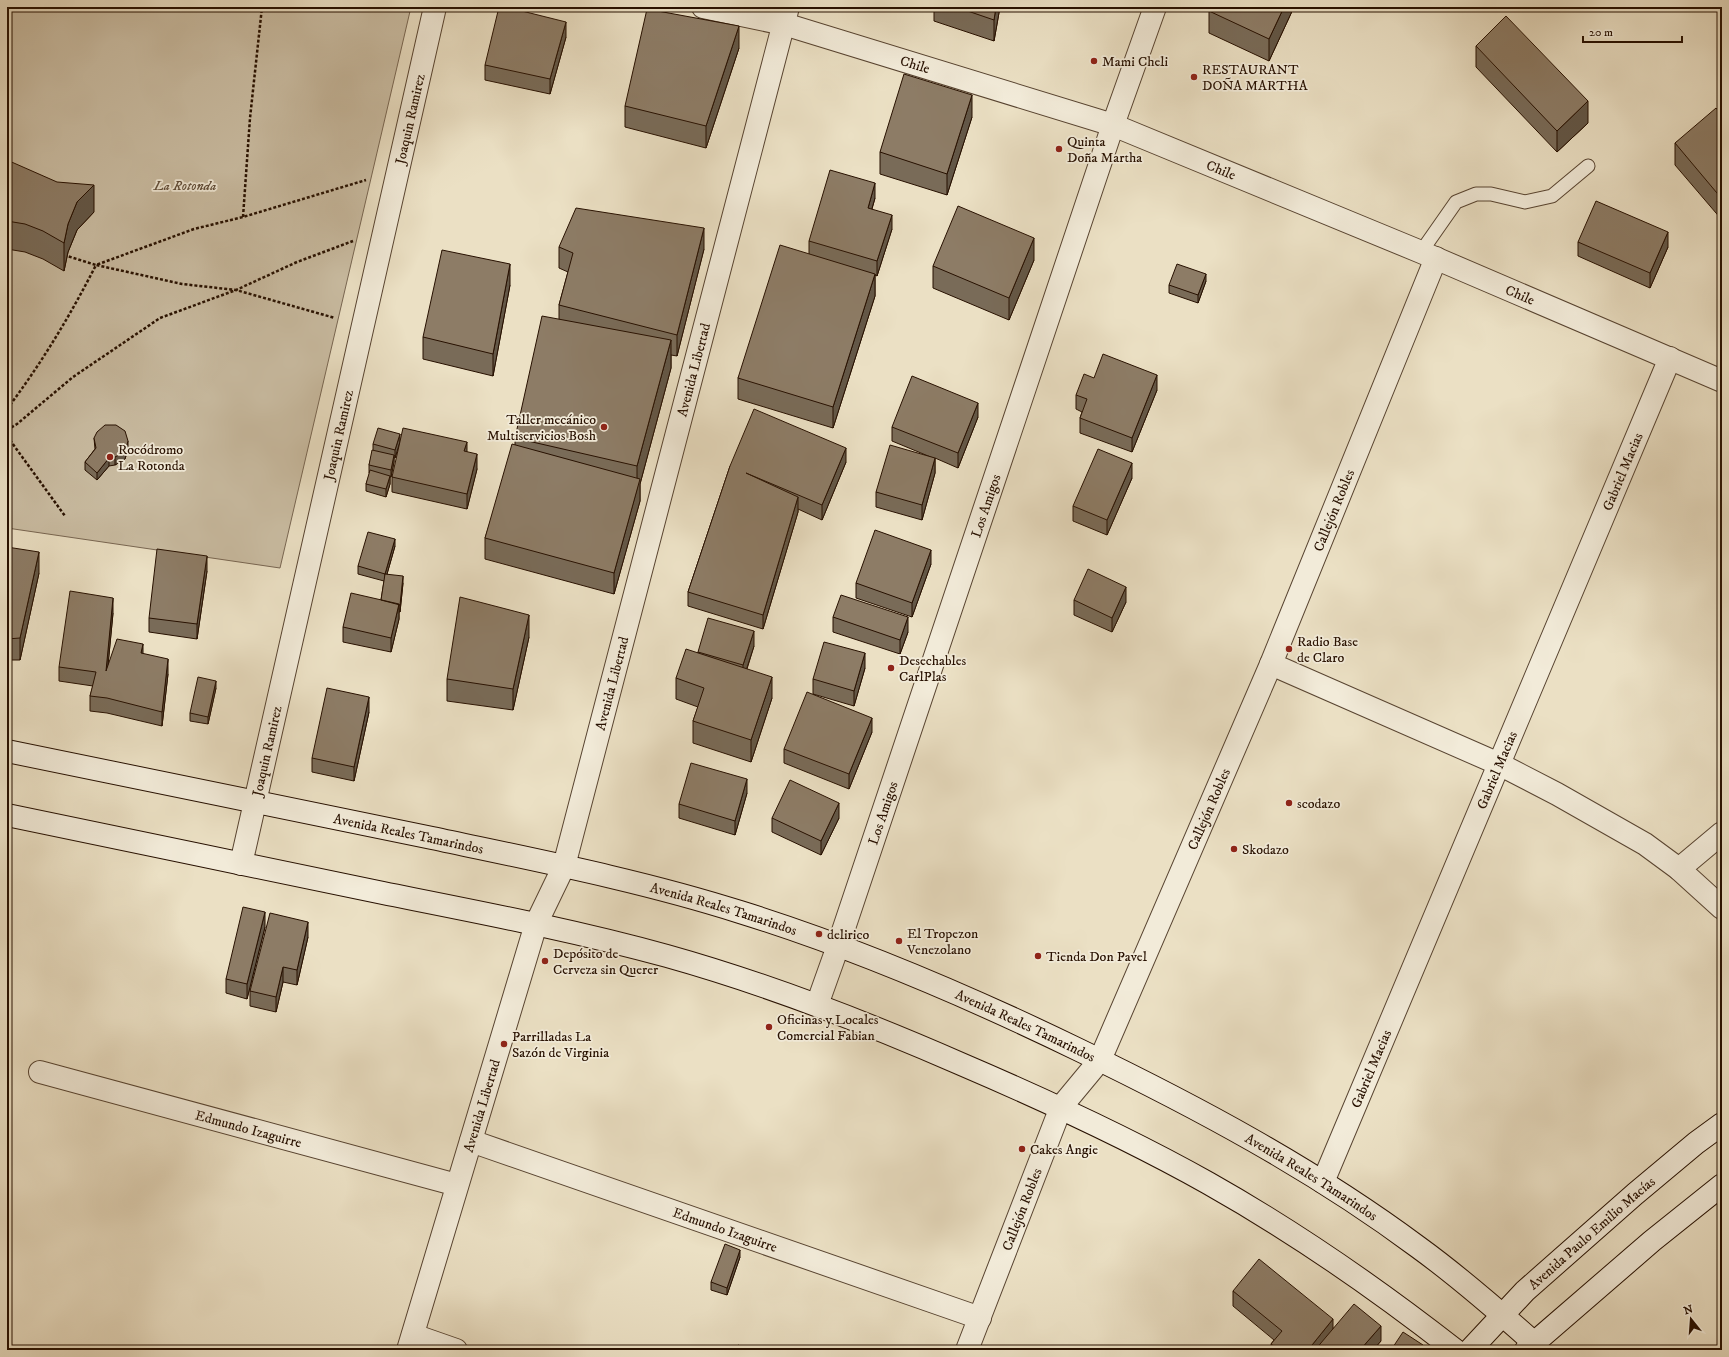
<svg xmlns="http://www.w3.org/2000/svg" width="1729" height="1357" viewBox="0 0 1729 1357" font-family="'IM FELL DW Pica',serif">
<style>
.green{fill:#cabda3;stroke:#786652}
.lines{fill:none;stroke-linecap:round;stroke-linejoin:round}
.service-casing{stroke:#584431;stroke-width:15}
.minor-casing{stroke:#584431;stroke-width:24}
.secondary-casing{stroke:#271000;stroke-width:24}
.path{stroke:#271000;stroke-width:2.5;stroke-dasharray:3 2;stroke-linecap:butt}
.service{stroke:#f2ebd9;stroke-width:13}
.minor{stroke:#f2ebd9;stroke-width:22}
.secondary{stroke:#f2ebd9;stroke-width:22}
.wall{fill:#796b58;stroke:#271000}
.shaded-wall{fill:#635747;stroke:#271000}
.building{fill:#8d7c66;stroke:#271000}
.poi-dot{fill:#8f2418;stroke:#f2ebd9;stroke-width:1.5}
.labels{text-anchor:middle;stroke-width:3.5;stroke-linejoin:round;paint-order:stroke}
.poi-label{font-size:14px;fill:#271000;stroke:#f2ebd9;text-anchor:start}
.street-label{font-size:14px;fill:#271000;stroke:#f2ebd9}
.park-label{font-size:14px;font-style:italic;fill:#604d39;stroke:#f2ebd9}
</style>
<rect width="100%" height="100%" fill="#ebe0c4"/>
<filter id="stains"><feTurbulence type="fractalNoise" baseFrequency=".005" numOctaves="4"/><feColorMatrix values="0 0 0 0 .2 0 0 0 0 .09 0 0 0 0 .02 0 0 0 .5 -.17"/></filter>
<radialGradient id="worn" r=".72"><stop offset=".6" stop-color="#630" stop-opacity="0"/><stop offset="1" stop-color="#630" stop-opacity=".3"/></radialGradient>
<path class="green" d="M7,7h404l-131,561 -273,-40z"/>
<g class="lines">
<defs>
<path id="service" d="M1421,252l35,-50 20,-8h15l34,8 27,-6 36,-30"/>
<g id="minor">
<path id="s1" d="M703,7l81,17 329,101 308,127 301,129"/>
<path d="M1271,664l228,100 58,30 88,50 34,25 43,39"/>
<path id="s2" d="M241,864l194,-857"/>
<path d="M1679,869l43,-36"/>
<path id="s3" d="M817,1005l21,-59 275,-821 42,-118"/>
<path id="s4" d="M40,1072l417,113"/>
<path id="s5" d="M471,1141l509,177"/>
<path id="s6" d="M1323,1182l347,-824"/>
<path d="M413,1335l43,15"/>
<path id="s7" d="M408,1350l128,-426 28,-58 224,-859"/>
<path id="s8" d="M967,1350l94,-243 39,-47 171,-396 165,-406"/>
</g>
<g id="secondary">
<path id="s9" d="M7,751c142,29 283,58 425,87 103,22 207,42 308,74 116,36 230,85 339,138 118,57 234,119 339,197 40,29 78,62 115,95"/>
<path d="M7,815c125,26 251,52 376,78 95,19 190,37 284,63 100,28 198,66 294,108 84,36 167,74 247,119 87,49 169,106 247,167"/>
<path id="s10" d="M1470,1350l55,-59 110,-97 61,-51 26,-19"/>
<path d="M1526,1350l126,-109 70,-56"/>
</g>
</defs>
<use href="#service" class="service-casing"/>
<use href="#minor" class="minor-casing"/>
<use href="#secondary" class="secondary-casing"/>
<path class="path" d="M243,217l7,-99 12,-111
M64,255l32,10 98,-36 49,-12 123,-37
M7,409c34,-45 63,-93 89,-144l86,19 54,6 99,28
M7,430l10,-6 56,-47 87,-59 76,-28 61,-28 56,-21
M7,436l58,80"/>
<use href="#service" class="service"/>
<use href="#minor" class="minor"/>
<use href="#secondary" class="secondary"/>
</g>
<path class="wall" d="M934,7h66l-6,34 -60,-20z
M1211,7h83l-25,54 -60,-28v-22z
M566,37l-16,57 -65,-14v-15z
M1476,46l112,77 -31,29 -81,-85z
M739,48l-33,100 -81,-21v-21z
M1722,115v105l-47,-55v-22z
M972,117l-25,78 -67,-21v-22z
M7,160l87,52 -17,18 -9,22 -4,19 -21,-12 -18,-7 -18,-3z
M875,198l-3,11 20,20 -15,47 -2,-1v21l-42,132 -95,-29v-21l71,-124v-13z
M1578,242l90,5 -18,41 -72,-32z
M559,247l145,2 -27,107 -6,-1v13l-31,116v17l-26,93 -129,-35v-21l30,-93v-7l44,-118v-15l9,-33 -9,-4z
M1034,260l-25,60 -76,-32v-22z
M1206,281l-8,22 -29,-10v-8z
M510,285l-17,91 -70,-17v-22z
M1094,378l63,12 -25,62 -52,-19v-15l2,-6 -6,-3v-14z
M978,417l-20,51 -23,-10v15l-13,47 -46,-13v-15l57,-34 -41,-17v-14z
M94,438l34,11 -3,10 -10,6 -6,1 -12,14 -12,-10v-8l10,-13z
M400,442l-5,16h-1v4l-3,15h-1v7l-4,13 -20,-6v-7l4,-11h-1v-8l4,-15v-6z
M467,452l10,17 -10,40 -75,-17v-15z
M846,462l-24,58 -24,-11v3l-35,117 -75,-23v-14l42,-126z
M1132,478l-25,57 -34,-14v-15z
M395,546l-8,28 16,9 -3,29h-1v7l-8,33 -48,-10v-15l38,-27 3,-19 -26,-7v-8z
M7,547l32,26 -19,87h-13z
M931,564l-19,53 -56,-19v-15z
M207,571l-10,68 -48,-7v-14z
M1074,600l52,2 -14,30 -38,-17z
M113,613l-5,52 35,-11 25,20 -6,52 -55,-13 -17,-2v-15l3,-10 -34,-5v-14z
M833,617l75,15 -8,22 -67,-22z
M529,637l-16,73 -66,-9v-22z
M754,646l-7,23 25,29 -21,64 -58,-19v-22l5,-14 -22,-8v-21l22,-26z
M865,668l-11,38 -41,-12v-15z
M216,688l-8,36 -18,-3v-8z
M369,712l-15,69 -42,-9v-14z
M872,732l-23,57 -65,-26v-14z
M747,793l-12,42 -56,-17v-14z
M772,818h67l-18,37 -49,-23z
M265,927l-18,72 -21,-6v-14z
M308,937l-11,48 -14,-3 -7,30 -26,-6v-15z
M740,1257l-13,38 -16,-5v-8z
M1233,1291l100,37 48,13 -8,9h-102v-6l3,-4 -41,-34z"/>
<path class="shaded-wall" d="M996,7h4l-6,34v-21z
M1284,7h10l-25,54v-22z
M566,22v15l-16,57v-15z
M739,26v22l-33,100v-22z
M972,95v22l-25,78v-21z
M1588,101v22l-31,29v-21z
M875,183v15l-7,24v-14z
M94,185v27l-17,18 -9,22 -4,19v-28l4,-19 9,-22z
M892,215v14l-15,47v-15z
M704,228v21l-27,107v-21z
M1668,232v15l-18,41v-15z
M1034,238v22l-25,60v-22z
M510,264v21l-17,91v-22z
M875,274v22l-42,132v-21z
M1206,274v7l-8,22v-8z
M671,340v28l-31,116v17l-26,93v-21l23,-84v-23z
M1157,375v15l-25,62v-14z
M978,403v14l-20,51v-15z
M400,434v8l-5,16v-8z
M128,441v8l-3,10 -10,6v-8z
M467,442v15l-3,-6z
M846,448v14l-24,58v-15z
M477,454v15l-10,40v-15z
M394,455v7l-3,15v-7z
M109,458v8l-12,14v-7z
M935,458v15l-13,47v-15z
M1132,463v15l-25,57v-15z
M390,476v8l-4,13v-8z
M798,497v15l-35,117v-14z
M395,539v7l-10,35v-7z
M931,550v14l-19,53v-14z
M39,552v21l-19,87v-22z
M207,556v15l-10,68v-15z
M403,576v7l-3,29v-7z
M1126,587v15l-14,30v-14z
M113,598v15l-7,73v-15z
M399,604v15l-8,33v-14z
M529,615v22l-16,73v-21z
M908,617v15l-8,22v-14z
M754,631v15l-11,34v-15z
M143,644v15l-2,-6z
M865,653v15l-11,38v-15z
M168,659v15l-6,52v-14z
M772,677v21l-21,64v-22z
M216,681v7l-8,36v-7z
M369,697v15l-15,69v-14z
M872,718v14l-23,57v-15z
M747,779v14l-12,42v-14z
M839,803v15l-18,37v-14z
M265,912v15l-18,72v-15z
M308,922v15l-11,48v-15z
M283,967v15l-7,30v-15z
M740,1250v7l-13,38v-7z
M1333,1319v15l-13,16h-12z
M1381,1326v15l-8,9h-13z
M1423,1345v5h-3z"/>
<path class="building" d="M499,7h7l60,15 -16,57 -65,-14z
M956,7h40l-2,13z
M1211,7h73l-15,32 -60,-28z
M647,9l92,17 -33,100 -81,-20z
M1506,16l82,85 -31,30 -81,-85z
M904,74l68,21 -25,79 -67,-22z
M1716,108l6,7v84l-47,-56z
M7,160l50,22 37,3 -17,17 -9,22 -4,19 -21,-12 -18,-7 -18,-3z
M830,170l45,13 -7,25 24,7 -15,46 -68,-20z
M1596,201l72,31 -18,41 -72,-31z
M958,206l76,32 -25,60 -76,-32z
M576,208l128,20 -27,107 -118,-30 14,-52 -14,-6z
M780,245l95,29 -42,133 -95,-29z
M442,250l68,14 -17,90 -70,-17z
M1177,264l29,10 -8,21 -29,-10z
M542,316l129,24 -34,126 -122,-28z
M1103,354l54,21 -25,63 -52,-20 7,-19 -11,-4 8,-21 10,4z
M912,376l66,27 -20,50 -66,-26z
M754,409l92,39 -24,57 -76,-32 52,24 -35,118 -75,-23 42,-126z
M105,425h11l9,6 3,10 -3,11 -10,5 -6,1 -12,15 -12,-11 11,-14 -2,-10 3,-6z
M378,428l22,6 -5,16 -22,-6z
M403,428l64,14 -3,9 13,3 -10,40 -75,-17z
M512,444l128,35 -26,94 -129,-35z
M890,445l45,13 -13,47 -46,-13z
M1098,449l34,14 -25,57 -34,-14z
M372,450l22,5 -3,15 -22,-5z
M370,470l20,6 -4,13 -20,-5z
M875,530l56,20 -19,53 -56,-20z
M368,532l27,7 -10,35 18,2 -3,29 -19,-5 4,-26 -27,-8z
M7,547l32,5 -19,86 -13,1z
M157,549l50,7 -10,68 -48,-6z
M1088,569l38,18 -14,31 -38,-18z
M70,591l43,7 -7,73 11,-32 26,5 -2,9 27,6 -6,53 -55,-14 -17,-2 6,-24 -37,-5z
M351,593l48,11 -8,34 -48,-11z
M841,595l67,22 -8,23 -67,-23z
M460,597l69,18 -16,74 -66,-10z
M708,618l46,13 -11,34 -45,-13z
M824,642l41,11 -11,38 -41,-12z
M686,649l86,28 -21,63 -58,-19 11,-33 -28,-10z
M198,677l18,4 -8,36 -18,-4z
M327,688l42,9 -15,70 -42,-9z
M807,692l65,26 -23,56 -65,-25z
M691,763l56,16 -12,42 -56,-17z
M790,780l49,23 -18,38 -49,-23z
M243,907l22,5 -18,72 -21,-5z
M270,913l38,9 -11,48 -14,-3 -7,30 -26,-6z
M725,1244l15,6 -13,38 -16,-6z
M1259,1259l74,60 -25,31h-29l-8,-6 11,-13 -49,-40z
M1354,1304l27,22 -21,24h-45z
M1403,1332l20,13 -3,5h-29z
M738,1345l14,5h-16z"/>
<g class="poi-dot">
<circle cx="1094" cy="61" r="4"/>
<circle cx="1194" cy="77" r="4"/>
<circle cx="1059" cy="149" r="4"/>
<circle cx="604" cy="427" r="4"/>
<circle cx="110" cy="457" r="4"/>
<circle cx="1289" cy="649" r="4"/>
<circle cx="891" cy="668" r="4"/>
<circle cx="1289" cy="803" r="4"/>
<circle cx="1234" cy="849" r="4"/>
<circle cx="819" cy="934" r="4"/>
<circle cx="899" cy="941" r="4"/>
<circle cx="1038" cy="956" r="4"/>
<circle cx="545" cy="961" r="4"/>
<circle cx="769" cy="1027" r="4"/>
<circle cx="504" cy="1044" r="4"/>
<circle cx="1022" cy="1149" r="4"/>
</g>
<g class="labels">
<g class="poi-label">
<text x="1102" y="66">Mami Cheli</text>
<text x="1202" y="74">RESTAURANT<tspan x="1202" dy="16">DOÑA MARTHA</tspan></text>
<text x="1067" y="146">Quinta<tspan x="1067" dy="16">Doña Martha</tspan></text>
<text x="596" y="424" text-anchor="end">Taller mecánico<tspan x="596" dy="16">Multiservicios Bosh</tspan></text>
<text x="118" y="454">Rocódromo<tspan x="118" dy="16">La Rotonda</tspan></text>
<text x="1297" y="646">Radio Base<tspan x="1297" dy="16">de Claro</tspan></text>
<text x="899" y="665">Desechables<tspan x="899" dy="16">CarlPlas</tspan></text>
<text x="1297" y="808">scodazo</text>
<text x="1242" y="854">Skodazo</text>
<text x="907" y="938">El Tropezon<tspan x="907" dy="16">Venezolano</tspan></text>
<text x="827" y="939">delirico</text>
<text x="553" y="958">Depósito de<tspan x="553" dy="16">Cerveza sin Querer</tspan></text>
<text x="1046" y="961">Tienda Don Pavel</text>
<text x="777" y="1024">Oficinas y Locales<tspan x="777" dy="16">Comercial Fabian</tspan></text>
<text x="512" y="1041">Parrilladas La<tspan x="512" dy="16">Sazón de Virginia</tspan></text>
<text x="1030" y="1154">Cakes Angie</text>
</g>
<g class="street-label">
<text dy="5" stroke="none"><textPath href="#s1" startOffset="220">Chile</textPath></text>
<text dy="5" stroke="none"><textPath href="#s2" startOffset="764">Joaquin Ramirez</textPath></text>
<text dy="5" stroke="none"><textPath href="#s1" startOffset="544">Chile</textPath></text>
<text dy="5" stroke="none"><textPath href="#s1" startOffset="868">Chile</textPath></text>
<text dy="5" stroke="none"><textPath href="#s7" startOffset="1022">Avenida Libertad</textPath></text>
<text dy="5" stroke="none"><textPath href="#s2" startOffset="440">Joaquin Ramirez</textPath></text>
<text dy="5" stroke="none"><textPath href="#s6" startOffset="771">Gabriel Macias</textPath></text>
<text dy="5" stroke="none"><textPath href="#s3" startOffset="527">Los Amigos</textPath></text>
<text dy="5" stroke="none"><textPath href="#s8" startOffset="919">Callejón Robles</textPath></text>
<text dy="5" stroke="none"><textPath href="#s7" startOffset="698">Avenida Libertad</textPath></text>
<text dy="5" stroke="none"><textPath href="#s2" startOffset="116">Joaquin Ramirez</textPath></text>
<text dy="5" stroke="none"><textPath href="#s6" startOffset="447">Gabriel Macias</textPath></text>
<text dy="5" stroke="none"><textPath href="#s8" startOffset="595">Callejón Robles</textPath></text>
<text dy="5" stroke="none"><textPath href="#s3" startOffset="203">Los Amigos</textPath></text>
<text dy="5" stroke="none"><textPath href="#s9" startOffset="410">Avenida Reales Tamarindos</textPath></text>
<text dy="5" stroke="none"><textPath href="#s9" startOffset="734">Avenida Reales Tamarindos</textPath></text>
<text dy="5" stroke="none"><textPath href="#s9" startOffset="1058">Avenida Reales Tamarindos</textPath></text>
<text dy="5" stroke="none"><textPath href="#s6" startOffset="123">Gabriel Macias</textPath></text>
<text dy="5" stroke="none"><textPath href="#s7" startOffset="255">Avenida Libertad</textPath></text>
<text dy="5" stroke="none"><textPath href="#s4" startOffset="216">Edmundo Izaguirre</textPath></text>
<text dy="5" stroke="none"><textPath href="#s9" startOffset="1382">Avenida Reales Tamarindos</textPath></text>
<text dy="5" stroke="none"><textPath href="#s8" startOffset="151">Callejón Robles</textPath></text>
<text dy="5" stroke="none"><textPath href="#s5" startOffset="269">Edmundo Izaguirre</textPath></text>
<text dy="5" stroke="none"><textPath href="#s10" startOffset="169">Avenida Paulo Emilio Macías</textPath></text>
</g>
<g class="park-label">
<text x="185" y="190">La Rotonda</text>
</g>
</g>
<rect width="1729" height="1357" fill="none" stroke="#ebe0c4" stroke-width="24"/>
<rect x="8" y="8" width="1713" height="1341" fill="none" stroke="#271000" stroke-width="2"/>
<rect x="12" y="12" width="1705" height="1333" fill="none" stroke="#271000"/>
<g transform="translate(1691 1319) rotate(343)" stroke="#f2ebd9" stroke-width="3" paint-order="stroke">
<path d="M0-3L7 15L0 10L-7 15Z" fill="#271000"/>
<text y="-6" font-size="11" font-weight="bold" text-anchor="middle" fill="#271000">N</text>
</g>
<path d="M1583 36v6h99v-6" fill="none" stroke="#271000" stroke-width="2"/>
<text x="1589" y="36" font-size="12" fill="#271000" stroke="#f2ebd9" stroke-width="3" paint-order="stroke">20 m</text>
<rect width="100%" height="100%" filter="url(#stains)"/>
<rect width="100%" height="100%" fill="url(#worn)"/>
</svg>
